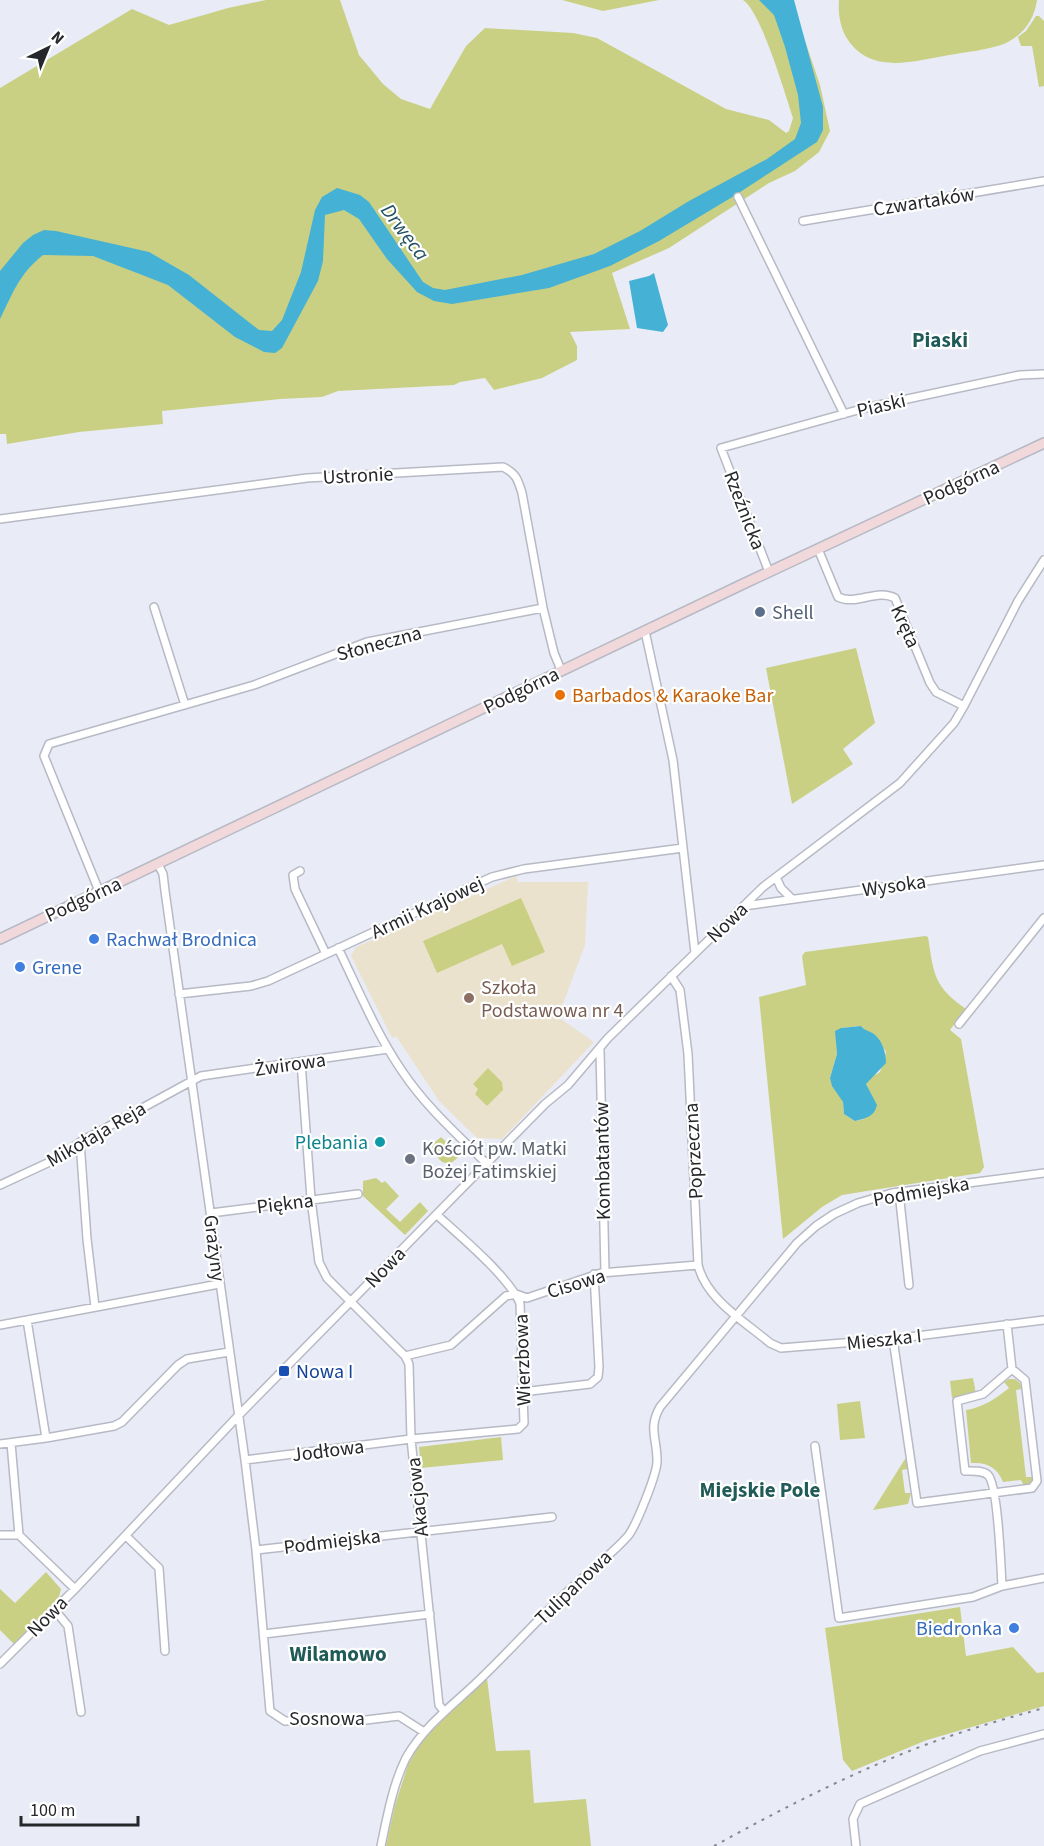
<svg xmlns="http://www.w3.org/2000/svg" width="1044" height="1846" viewBox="0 0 1044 1846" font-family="'Source Sans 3',sans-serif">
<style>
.education{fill:#ebe2cd}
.green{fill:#c9d083;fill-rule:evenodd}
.water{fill:#45b1d5}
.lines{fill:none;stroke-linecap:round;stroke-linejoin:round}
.minor-casing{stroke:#b7bac4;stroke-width:10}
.secondary-casing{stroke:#b7bac4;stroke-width:12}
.minor{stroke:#fff;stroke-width:7}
.secondary{stroke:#f0d8db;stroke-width:9}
.rail{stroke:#85878e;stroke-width:2;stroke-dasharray:3 6;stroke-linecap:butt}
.service-dot{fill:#5c6f8a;stroke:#fff;stroke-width:2}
.food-dot{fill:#e8710a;stroke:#fff;stroke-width:2}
.shop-dot{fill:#3f7fe0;stroke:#fff;stroke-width:2}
.education-dot{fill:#8d6e63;stroke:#fff;stroke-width:2}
.culture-dot{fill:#0f9aa8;stroke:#fff;stroke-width:2}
.worship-dot{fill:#6b7280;stroke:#fff;stroke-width:2}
.transit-dot{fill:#1a4fb4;stroke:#fff;stroke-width:2}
.labels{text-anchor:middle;stroke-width:4.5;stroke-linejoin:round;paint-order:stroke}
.street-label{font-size:20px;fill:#26272b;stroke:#fff}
.service-label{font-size:20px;fill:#4e5e75;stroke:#fff;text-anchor:start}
.food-label{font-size:20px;fill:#c56008;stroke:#fff;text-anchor:start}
.shop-label{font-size:20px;fill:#366cbe;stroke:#fff;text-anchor:start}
.education-label{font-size:20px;fill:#785e54;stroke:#fff;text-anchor:start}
.culture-label{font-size:20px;fill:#0d838f;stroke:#fff;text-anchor:end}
.worship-label{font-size:20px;fill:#5b616d;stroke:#fff;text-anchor:start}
.transit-label{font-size:20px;fill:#164399;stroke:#fff;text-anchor:start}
.water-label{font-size:21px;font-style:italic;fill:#235161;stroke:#fff}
.neighbourhood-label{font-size:21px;font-weight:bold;fill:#205b58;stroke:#fff}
</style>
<rect width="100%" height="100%" fill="#e9ecf6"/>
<path class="education" d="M516,876l2,6h70l-3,63 -27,72 36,25 -92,97 -25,-1 -38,-37 -43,-65 -4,2 -41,-82 5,-9z"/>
<path class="green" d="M266,0h74l19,55 24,29 18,15 29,10 36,-63 19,-18 88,5 24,5 129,71 43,11 17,13 3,-2 4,-13c-8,-24 -32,-107 -50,-118h43l16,32 18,53 10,46 -11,21 -24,19 -26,12 -100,65 -57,25 18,56 -60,3 7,14v14l-35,18 -48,12 -9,-12 -25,4 -6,3 -116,6 -16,6 -42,2 -118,12 1,13 -84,8 -72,12 -1,-10h-6v-346l132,-79 37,16 59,-17z
M562,0h97l-56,11z
M839,0h198c-3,21 -15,36 -33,44 -17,6 -37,8 -55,11 -35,6 -77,20 -101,-15 -8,-12 -10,-26 -9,-40z
M1036,16h3l5,5v65l-5,1 -7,-41h-11l-3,-9 8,-6z
M856,648l19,75 -32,26 10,15 -61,40 -26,-136z
M521,898l24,54 -33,14 -10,-22 -65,29 -14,-32z
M925,936l3,1c6,37 5,49 38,72l-16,21 11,9 23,128 -4,6 -138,22 -20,12 -39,32 -24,-242 47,-12 -4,-29 3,-4zM861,1026l5,5 8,3 12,18 -6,20 -9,5 -5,7 3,7 -5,28 -9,2 -11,-7 -1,-12 -13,-24 7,-24 -1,-16 5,-10z
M488,1068l14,14 1,8 -16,16 -12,-12 3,-5 -5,-5z
M441,1137l20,18 -11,9 -8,-2 -14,-14z
M376,1178l6,5 3,-2 14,15 -13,13 14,13 20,-20 8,9 -23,24 -42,-39v-15z
M973,1378l3,16 -24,4 -2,-17z
M1009,1379h6l5,4 2,6 -6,1 10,87h6v4l-5,5h-3l-3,-6 -18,2c-6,-15 -16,-20 -32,-19l-5,-53c18,-3 29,-11 43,-22l-5,-6z
M860,1401l5,37 -25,2 -3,-36z
M501,1437l2,23 -82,8 -2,-21z
M905,1459h1l2,10 -6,1 3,23h6l-3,11 -35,6z
M46,1572l15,17 -2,8 -45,47 -14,-14v-41l15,14z
M960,1607l6,49 47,-9 24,26 7,-1v34l-117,34 -75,31 -9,-11 -18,-132z
M487,1678l9,73 34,-1 4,53 52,-4 5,47h-205l9,-41 13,-40 20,-36z"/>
<path class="water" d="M759,0h35l29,107v23l-6,12 -83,54 -75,45 -49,25 -61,22 -97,16 -18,-3 -17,-9 -30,-33 -28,-40 -15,-9 -19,5 -2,46 -5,20 -36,67 -7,5 -11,-1 -29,-15 -67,-52 -75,-29 -50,-1c-24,19 -30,38 -43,64v-48l23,-28 10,-8 11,-5 12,1 93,21 40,23 70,55 13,1 10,-11 19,-48 14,-62 7,-13 15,-9 23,7 9,7 54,80 10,6 12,2 77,-15 72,-21 46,-23 49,-30 78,-42 28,-20 6,-16 -3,-28 -13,-48 -11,-32z
M654,273l14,52 -5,7 -26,-4 -8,-47 20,-5z
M861,1026c4,5 9,5 13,8 9,7 12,20 12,29l-20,21 11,21c-3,12 -11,13 -22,16l-11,-7 -1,-12 -11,-16 -2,-8 7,-24 -2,-23 6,-3z"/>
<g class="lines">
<defs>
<path id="minor" d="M738,197l106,217
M803,221l241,-40
M0,519l307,-41 196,-11c13,6 15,13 19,26l21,115 11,45 7,17
M818,549l20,48c18,9 39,-9 57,1l35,85 6,9 28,14
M769,572l-48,-124 144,-40 155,-33 24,-1
M154,607l31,98
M645,631l28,129 22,193
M158,864l5,10 2,17 80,569 11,90 14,161 15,10 81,-1 33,-4 25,16
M300,871l-7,4 2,14 31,65
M776,877l5,11 11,11
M99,891l-55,-135 5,-12 205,-59 113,-43 176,-34
M744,906l300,-41
M338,948c20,41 38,85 64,123 24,36 55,63 85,93
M671,976l9,14 8,64 10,211c8,34 46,56 72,78l11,5 112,-9 151,-19
M179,994l72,-8 17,-5 224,-104 32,-8 159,-21
M959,1024l85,-106
M600,1050l5,222
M301,1062l10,137 8,63 8,16 78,78 4,8 2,75 28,266 5,6
M80,1142l7,97 8,68
M0,1185l56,-26 24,-17 121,-66 187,-27
M899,1192l10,93
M211,1213l147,-19
M27,1320l19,118
M0,1325l219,-41
M893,1339l24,164 115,-15 5,-7 -12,-101 -13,-11 -5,-45
M405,1356l46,-11 55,-49 10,-2 11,4 74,-25 97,-8
M522,1392l68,-8 8,-7 1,-10 -5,-93
M11,1443l8,92
M0,1444l46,-6 68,-12 8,-4 56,-57 9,-6 42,-7
M815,1446l24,172 134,-21 29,-11 42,-8
M245,1460l166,-21 107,-10 6,-6 -4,-120c-12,-27 -60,-67 -83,-88
M0,1535h19l56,54
M126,1536l33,32 6,83
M256,1550l296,-33
M1002,1586c-1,-18 -4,-101 -14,-111 -6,-5 -16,-4 -23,-4l-8,-70 26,-7 29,-25
M54,1609l14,17 13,86
M264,1634l166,-20
M0,1664l75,-75 163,-173 307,-312 23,-19 40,-47 155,-151 137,-104 54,-60 10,-17 54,-105 26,-41
M381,1846c6,-29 12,-62 25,-88 17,-30 43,-50 68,-73 31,-29 59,-61 90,-90 21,-20 45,-38 64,-59 8,-10 30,-64 29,-76 0,-22 -9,-32 3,-53l137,-164 19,-17 18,-12 24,-11 34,-10 152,-20
M856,1846l-3,-27 7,-15 120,-53 64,-17"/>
<path id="secondary" d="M0,939l741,-354 303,-142"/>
</defs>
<use href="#minor" class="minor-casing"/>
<use href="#secondary" class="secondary-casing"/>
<use href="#minor" class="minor"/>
<use href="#secondary" class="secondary"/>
<path class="rail" d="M714,1846c64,-35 129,-69 198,-96 43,-17 88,-30 132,-42"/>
</g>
<circle class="service-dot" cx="760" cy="612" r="6"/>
<circle class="food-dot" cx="560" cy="695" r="6"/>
<g class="shop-dot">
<circle cx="94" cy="939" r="6"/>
<circle cx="20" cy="967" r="6"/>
<circle cx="1014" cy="1628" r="6"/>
</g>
<circle class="education-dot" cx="469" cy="998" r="6"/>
<circle class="culture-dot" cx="380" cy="1142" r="6"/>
<circle class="worship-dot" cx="410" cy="1159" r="6"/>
<rect class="transit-dot" x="278" y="1365" width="12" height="12" rx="3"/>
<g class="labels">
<g class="street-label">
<text transform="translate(924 201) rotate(-9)" y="7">Czwartaków</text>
<text transform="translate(881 405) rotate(-13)" y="7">Piaski</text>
<text transform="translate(358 475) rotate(-3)" y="7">Ustronie</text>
<text transform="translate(961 482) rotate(-25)" y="7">Podgórna</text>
<text transform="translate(745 510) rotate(69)" y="7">Rzeźnicka</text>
<text transform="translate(906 626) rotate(66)" y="7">Kręta</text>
<text transform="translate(379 643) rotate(-15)" y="7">Słoneczna</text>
<text transform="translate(521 690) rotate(-26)" y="7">Podgórna</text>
<text transform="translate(894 885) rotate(-8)" y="7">Wysoka</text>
<text transform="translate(83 899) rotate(-25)" y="7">Podgórna</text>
<text transform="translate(427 907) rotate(-25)" y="7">Armii Krajowej</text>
<text transform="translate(727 922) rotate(-44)" y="7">Nowa</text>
<text transform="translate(290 1064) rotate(-8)" y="7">Żwirowa</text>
<text transform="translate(96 1134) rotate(-30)" y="7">Mikołaja Reja</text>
<text transform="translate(693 1151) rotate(-93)" y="7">Poprzeczna</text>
<text transform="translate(602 1161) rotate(-91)" y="7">Kombatantów</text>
<text transform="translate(921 1191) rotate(-10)" y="7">Podmiejska</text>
<text transform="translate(285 1203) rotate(-7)" y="7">Piękna</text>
<text transform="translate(215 1248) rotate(83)" y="7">Grażyny</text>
<text transform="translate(385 1267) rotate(-46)" y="7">Nowa</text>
<text transform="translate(576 1283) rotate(-17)" y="7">Cisowa</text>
<text transform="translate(884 1339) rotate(-6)" y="7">Mieszka I</text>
<text transform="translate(522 1360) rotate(-92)" y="7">Wierzbowa</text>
<text transform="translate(328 1450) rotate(-7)" y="7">Jodłowa</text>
<text transform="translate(417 1497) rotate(-96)" y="7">Akacjowa</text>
<text transform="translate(332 1541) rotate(-7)" y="7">Podmiejska</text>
<text transform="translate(573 1587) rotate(-44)" y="7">Tulipanowa</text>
<text transform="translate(47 1616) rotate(-45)" y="7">Nowa</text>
<text x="327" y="1725">Sosnowa</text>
</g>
<g class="service-label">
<text x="772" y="619">Shell</text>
</g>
<g class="food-label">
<text x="572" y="702">Barbados &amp; Karaoke Bar</text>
</g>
<g class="shop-label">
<text x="106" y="946">Rachwał Brodnica</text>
<text x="32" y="974">Grene</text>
<text x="1002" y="1635" text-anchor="end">Biedronka</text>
</g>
<g class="education-label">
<text x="481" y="994">Szkoła<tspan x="481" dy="23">Podstawowa nr 4</tspan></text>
</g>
<g class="culture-label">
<text x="368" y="1149">Plebania</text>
</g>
<g class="worship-label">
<text x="422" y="1155">Kościół pw. Matki<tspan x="422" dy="23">Bożej Fatimskiej</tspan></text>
</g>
<g class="transit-label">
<text x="296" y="1378">Nowa I</text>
</g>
<g class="water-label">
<text transform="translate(405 232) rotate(53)" y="7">Drwęca</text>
</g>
<g class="neighbourhood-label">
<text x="940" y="347">Piaski</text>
<text x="760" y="1497">Miejskie Pole</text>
<text x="338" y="1661">Wilamowo</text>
</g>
</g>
<g transform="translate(48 48) rotate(43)" stroke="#ffffff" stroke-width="4.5" paint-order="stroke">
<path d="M0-4.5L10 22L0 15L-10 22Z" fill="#26272b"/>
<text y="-9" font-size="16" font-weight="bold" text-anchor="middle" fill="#26272b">N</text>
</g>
<path d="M21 1816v9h117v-9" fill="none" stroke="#26272b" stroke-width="3"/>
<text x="30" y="1816" font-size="18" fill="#26272b" stroke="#ffffff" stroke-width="4.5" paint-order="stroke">100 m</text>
</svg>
